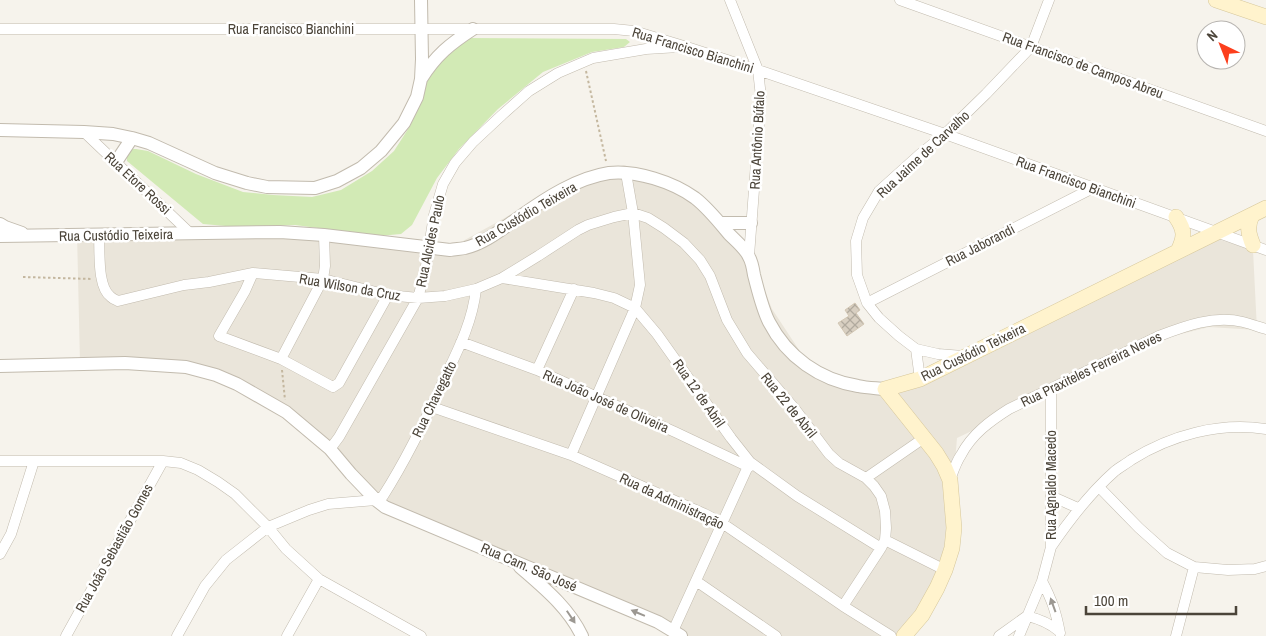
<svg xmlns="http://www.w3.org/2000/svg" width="1266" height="636" viewBox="0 0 1266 636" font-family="'Archivo Narrow',sans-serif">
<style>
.residential{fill:#eae5da}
.green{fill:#d2eab5}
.building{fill:url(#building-cross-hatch);stroke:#d3c7b4}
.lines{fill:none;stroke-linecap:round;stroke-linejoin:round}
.minor-casing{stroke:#c2bbae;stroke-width:11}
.tertiary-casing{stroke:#c2bbae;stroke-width:14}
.secondary-casing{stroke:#d6c79b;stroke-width:16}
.path{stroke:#c4b79f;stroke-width:2;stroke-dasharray:2.5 2.5;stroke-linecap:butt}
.minor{stroke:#fff;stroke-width:10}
.tertiary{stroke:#fff;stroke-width:12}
.secondary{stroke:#fff3cd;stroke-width:15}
.oneway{fill:#9c9892}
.labels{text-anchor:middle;stroke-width:5;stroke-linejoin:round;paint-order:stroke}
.street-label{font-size:14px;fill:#4b4439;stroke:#fff}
</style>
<defs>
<pattern id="building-cross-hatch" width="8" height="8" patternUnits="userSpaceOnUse" patternTransform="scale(1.25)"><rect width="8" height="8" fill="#d8cfc1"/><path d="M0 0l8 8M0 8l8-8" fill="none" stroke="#b1aa9e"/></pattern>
</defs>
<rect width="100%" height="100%" fill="#f6f3ec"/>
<path class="residential" d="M624,165l66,22 59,64 23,58 33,50 18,14 69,18 319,-154 42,13 4,80 -48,-3 -40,10 -212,101 -12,142 -39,56h-221l-305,-136 -80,-76 -36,-23 -52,-23 -87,-16 -45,1 -3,-130 261,-1 92,18 33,-9 116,-64z"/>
<path class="green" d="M463,38l163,1 4,3 -6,5 -32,5 -49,20 -45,37 -39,40 -22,29 -25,47 -11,9 -22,2 -84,-11 -58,2 -34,-3 -76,-63v-12h9l12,2 48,23 47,18 30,3 39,2 29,-7 31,-19 22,-20 16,-25 22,-65z"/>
<path class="building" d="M855,303l5,7 -4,3 8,11 -17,12 -9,-13 11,-7 -4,-6z"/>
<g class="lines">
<defs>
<path id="minor" d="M730,0l28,70 3,27 -12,159
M900,0l366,131
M0,29h614l20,2 53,16 71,23 187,64 321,116
M84,132l107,102
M99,235c1,17 -2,52 12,62 2,2 5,3 7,4l66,-16 25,-3 44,-9 70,6 65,16 30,3 27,-2 31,-7 26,-11 36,-22 40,-26 10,-5 26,-8 19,-4 15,5 16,10 20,15 16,17 10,16 17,44 20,33 48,56 34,45 10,9 27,15 8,8 7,10 4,15 1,17 -1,12 -4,8 -38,58
M253,273l-8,18 -26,45 62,23 52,28 6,-4 49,-88
M502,278l92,15 20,5 21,10 22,26 74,104 19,24 47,34 84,52
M867,303l226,-115
M461,342l76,28 138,62 74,35
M916,349l4,30
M963,356l-25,-2 -22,-5 -17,-13 -20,-18 -12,-15 -10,-28 -1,-34 7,-23 16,-27 40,-36 26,-21 41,-40 45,-47 18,-47
M281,359l42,-80 2,-13 -1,-31
M537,370l37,-81
M432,407l139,48 134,59 17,9 121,83 48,30
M330,449l9,-12 79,-139 7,-26 9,-57 9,-31 12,-21 18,-21 29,-27 27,-24 29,-18 35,-15 53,-9 33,-2
M571,455l64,-147 5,-23 -7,-72 -7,-40
M0,461h163l18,2 17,7 20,12 17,12 33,33 18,22 33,30 102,57
M866,478l58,-40
M950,480c3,-8 6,-18 11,-25 11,-21 29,-34 48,-46l150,-73c26,-10 55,-21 84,-14 8,2 16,5 23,7
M1099,487l40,41 28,25 27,14 34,3 27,-1 11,-3
M1051,496l27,12
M885,540l60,30
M1051,547c19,-28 39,-54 64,-76 5,-4 11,-7 16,-11 40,-25 88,-38 135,-31
M0,554l11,-20 23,-73
M696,581l80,55
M1042,581c10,19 14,31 18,52
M673,631l77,-169
M66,636l97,-175
M177,636l28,-50 21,-26 42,-33 41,-17 19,-6 48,-4 7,-4c25,-39 45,-81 64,-123 13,-27 26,-54 29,-84
M287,636l32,-57
M999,636l28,-20c13,3 22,7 32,15
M1019,636l23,-55 9,-34v-158
M1176,636l18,-69"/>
<path id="tertiary" d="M421,79c15,-24 29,-35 52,-50
M0,130l84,2 29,2 19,4 17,5 66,30 32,10 20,4 48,1 22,-7 24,-13 20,-17 23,-28 13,-26 4,-18 1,-20 -1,-59
M116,162l16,-24
M720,223h31
M0,224l5,3 17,6
M0,236l280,-4 44,3 126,15c5,-1 10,-1 15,-2 21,-5 38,-20 56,-32 25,-18 56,-38 88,-43 27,-3 64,9 86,25 13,10 24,24 34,36 6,6 17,15 20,23 3,5 4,12 5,18 4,15 8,33 15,47 18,35 51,58 89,64 9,2 18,2 27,3
M0,366l125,-3 61,4 30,8 21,9 49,28 44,37 21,25 25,26 9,7 273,115 23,14
M520,567c24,21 48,40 62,69"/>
<path id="secondary" d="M1216,0l50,17
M1252,215c-5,12 -4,18 1,30
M1176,217c9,13 9,20 2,34
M904,636l18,-21 15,-27 8,-18 7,-22 2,-20 -4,-48 -6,-14 -8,-13 -51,-64 35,-10 346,-171"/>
</defs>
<use href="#minor" class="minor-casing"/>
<use href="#tertiary" class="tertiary-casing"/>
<use href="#secondary" class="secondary-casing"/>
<path class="path" d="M586,71l20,90
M23,277l70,2
M282,370l3,30"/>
<use href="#minor" class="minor"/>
<use href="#tertiary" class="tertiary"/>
<use href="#secondary" class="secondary"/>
</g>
<defs><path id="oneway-solid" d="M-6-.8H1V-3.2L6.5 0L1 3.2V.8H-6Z" transform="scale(1.25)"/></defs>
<g class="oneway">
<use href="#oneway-solid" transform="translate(1053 605) rotate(-110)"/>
<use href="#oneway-solid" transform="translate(638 613) rotate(-157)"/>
<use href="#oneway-solid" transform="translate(571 617) rotate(56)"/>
</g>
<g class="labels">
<g class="street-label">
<text x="291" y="34">Rua Francisco Bianchini</text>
<text transform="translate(693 50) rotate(17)" y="5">Rua Francisco Bianchini</text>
<text transform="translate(1083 65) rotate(20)" y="5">Rua Francisco de Campos Abreu</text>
<text transform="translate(757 140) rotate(-87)" y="5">Rua Antônio Búfalo</text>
<text transform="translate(923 154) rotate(-43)" y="5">Rua Jaime de Carvalho</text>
<text transform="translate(1076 182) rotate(20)" y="5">Rua Francisco Bianchini</text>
<text transform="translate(138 183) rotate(43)" y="5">Rua Etore Rossi</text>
<text transform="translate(526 214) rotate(-30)" y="5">Rua Custódio Teixeira</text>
<text transform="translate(116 235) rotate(-1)" y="5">Rua Custódio Teixeira</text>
<text transform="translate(430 241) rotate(-78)" y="5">Rua Alcides Paulo</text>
<text transform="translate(980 245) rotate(-27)" y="5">Rua Jaborandi</text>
<text transform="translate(350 287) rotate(10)" y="5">Rua Wilson da Cruz</text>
<text transform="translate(973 352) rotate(-26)" y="5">Rua Custódio Teixeira</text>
<text transform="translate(1091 369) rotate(-26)" y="5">Rua Praxiteles Ferreira Neves</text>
<text transform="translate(699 393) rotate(55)" y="5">Rua 12 de Abril</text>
<text transform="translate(434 399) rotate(-64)" y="5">Rua Chavegatto</text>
<text transform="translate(606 401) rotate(24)" y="5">Rua João José de Oliveira</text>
<text transform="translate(789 405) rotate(51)" y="5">Rua 22 de Abril</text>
<text transform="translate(1051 485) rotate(-90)" y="5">Rua Agnaldo Macedo</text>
<text transform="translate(672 501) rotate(25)" y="5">Rua da Administração</text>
<text transform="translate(114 548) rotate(-61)" y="5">Rua João Sebastião Gomes</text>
<text transform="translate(529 567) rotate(23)" y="5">Rua Cam. São José</text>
</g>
</g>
<g transform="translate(1221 45) rotate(317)"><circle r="24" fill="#ffffff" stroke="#b7b4b0"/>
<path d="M0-4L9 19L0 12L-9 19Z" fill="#fc3f1d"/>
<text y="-8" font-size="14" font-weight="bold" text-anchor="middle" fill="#4b4439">N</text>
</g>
<path d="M1086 606v8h150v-8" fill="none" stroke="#4b4439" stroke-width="2.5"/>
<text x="1094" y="606" font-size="15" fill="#4b4439" stroke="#ffffff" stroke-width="4" paint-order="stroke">100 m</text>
</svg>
